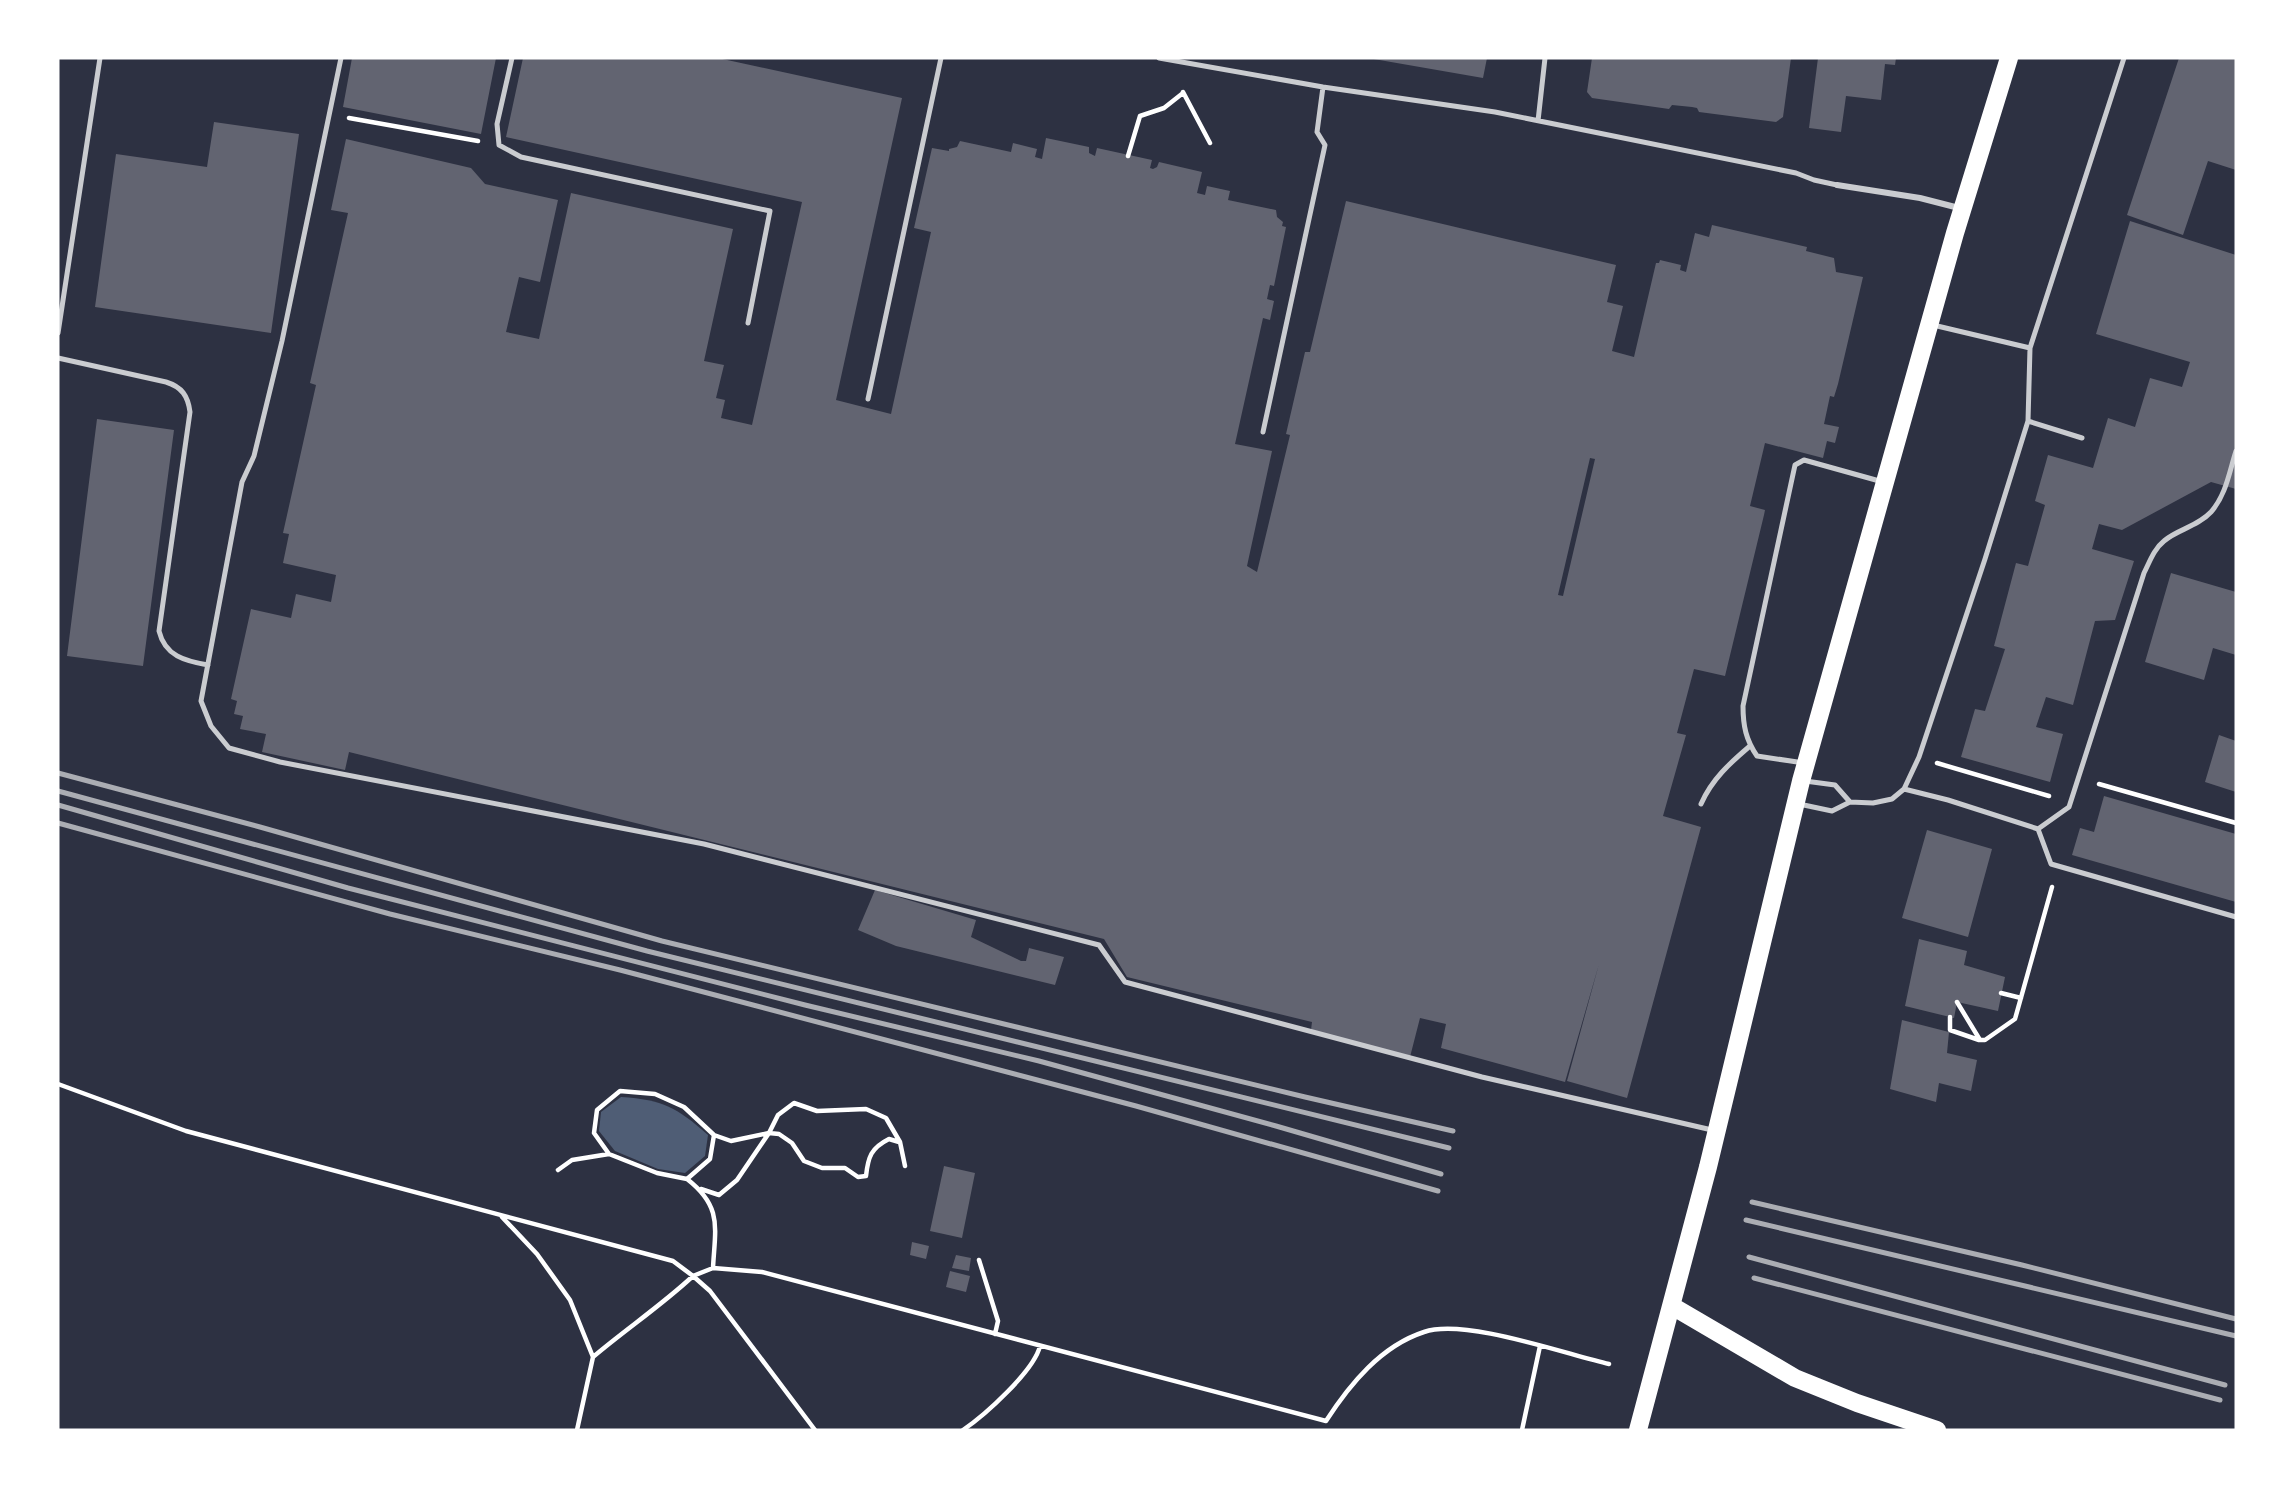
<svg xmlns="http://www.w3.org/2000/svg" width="2294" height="1488" viewBox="0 0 2294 1488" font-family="'Zilla Slab',serif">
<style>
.water{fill:#4f5d75}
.building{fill:#626471;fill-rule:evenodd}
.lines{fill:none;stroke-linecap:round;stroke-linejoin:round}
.path{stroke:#fff;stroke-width:4.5}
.service{stroke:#caccd0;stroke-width:5}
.pedestrian{stroke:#caccd0;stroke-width:6}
.primary{stroke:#fff;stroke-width:18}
.rail{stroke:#abadb3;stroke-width:5}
</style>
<rect width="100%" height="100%" fill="#2d3142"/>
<path class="water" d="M621,1097c43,3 55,10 87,38l-3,21 -20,17 -27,-4 -43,-18 -16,-20 2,-19z"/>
<path class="building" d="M352,58h144l-15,76 -138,-27z
M523,58h195l184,40 -66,302 55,14 40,-182 -17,-4 18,-80 17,3v-2l8,-2 3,-6 51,11 2,-9 24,6 -2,8 7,2 4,-21 43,9v6l6,3 2,-8 55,12 -2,8 3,1 4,-2 2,-5 43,10 -5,21 8,2 2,-9 23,5 -2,9 48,10 1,7 6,5 -1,4 4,1 -12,59 -4,-1 -3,14 7,2 -4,19 -7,-2 -28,126 37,7 -25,115 10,6 33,-137 -4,-1 19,-82h5l36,-151 270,64 -9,37 16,4 -11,45 22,6 22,-94h3l1,-3 21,5 -1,5 6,2 9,-39 14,4 3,-12 95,22 -1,4 28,7 2,14 27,5 -25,107 -4,13 -4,-1 -6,28 15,3 -4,16 -8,-2 -4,17 -58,-15 -15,63 15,4 -1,5 -39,161 -31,-7 -17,64 9,2 -23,81 38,11 -74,271 -60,-17 32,-117 -34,118 -124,-34 5,-24 -26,-6 -10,39 -99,-27 1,-8 -185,-45 -23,-38 -755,-187 -4,18 -83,-18 4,-18 -26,-5 3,-13 -9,-2 3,-13 -6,-2 20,-90 40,9 5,-24 35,8 5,-27 -53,-12 6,-29 -6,-1 33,-148 -6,-2 38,-170 -17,-3 15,-71 125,29 14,16 73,16 -18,82 -21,-5 -13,55 33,7 32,-146 162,36 -29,132 20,4 -8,33 9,2 -4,18 31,7 50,-223 -296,-65zM1590,458l5,1 -32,137 -5,-1z
M1368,58h119l-4,20z
M1592,58h199l-8,59 -7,5 -77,-10 -2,-4 -5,-1 -20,-2 -3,4 -77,-11 -5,-6z
M1818,58h78l-1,7 -10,-1 -4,36 -35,-4 -5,36 -32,-4z
M2179,58h57v112l-28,-9 -25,74 -56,-20z
M214,122l85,12 -28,199 -176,-26 21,-153 91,13z
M2130,221l106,34v234l-25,-7 -89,48 -23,-6 -7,25 42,12 -19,59 -20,1 -22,84 -27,-8 -10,30 27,7 -13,48 -89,-25 14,-48 10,2 20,-62 -11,-3 22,-83 12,3 17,-61 -10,-4 13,-46 45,13 15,-50 27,9 15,-49 32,9 8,-25 -94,-28z
M97,419l77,11 -31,236 -76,-10z
M2171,573l65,19v63l-23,-7 -9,32 -59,-18z
M2219,735l17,6v51l-31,-10z
M2104,796l132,38v68l-164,-47 8,-27 14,4z
M1927,830l65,19 -24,88 -66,-19z
M875,890l101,30 -5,17 50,24h5l3,-13 35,9 -9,28 -159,-39 -38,-16z
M1919,939l48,12 -3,14 41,12 -7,34 -41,-9 -3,16 -49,-12z
M1902,1020l47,12 -2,21 30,7 -6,31 -32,-8 -3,19 -46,-13z
M944,1166l31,7 -13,65 -32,-7z
M912,1242l17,4 -3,13 -16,-4z
M956,1255l15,3 -2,13 -17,-3z
M950,1271l20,5 -4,16 -20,-5z"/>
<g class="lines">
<path class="path" d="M1183,92l27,51
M349,118l129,23
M1128,156l12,-40 24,-8 19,-15
M1937,763l112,33
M2099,784l137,39
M2001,993l20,5
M1957,1002l23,38h5l30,-21 37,-132
M1950,1017v13l29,10
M58,1084l128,47 487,130 20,15 20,-8 49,4 564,149c24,-37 55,-75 98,-89 41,-14 141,22 185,32
M714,1135l17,6 38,-8 10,1 13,9 12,18 18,7h23l13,9 8,-1c2,-19 5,-28 23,-37l10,3
M558,1170l14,-10 37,-6
M687,1179l-30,-6 -48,-19 -15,-21 3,-23 23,-19 35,3 29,13 30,28 -4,24 -23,20c36,28 28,49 26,89
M701,1189l18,6 18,-15 32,-47 9,-18 16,-12 23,8 49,-2 20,9 14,24 5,24
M502,1217l35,37 33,46 23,57 -16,73
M979,1260l19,61 -3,13
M593,1357c33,-28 69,-52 100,-81l17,15 105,139
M963,1430c22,-15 71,-59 77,-84
M1522,1430l18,-84"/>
<path class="service" d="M341,58l-59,283 -28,115 -12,26 -41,219 10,25 18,22 51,14 424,82 395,101 26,37 357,95 230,53
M512,58l-15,66 2,21 22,12 249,54 -22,112
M1159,58l164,29 172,25 301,61 18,7 23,5
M1538,121l7,-63
M1933,325l97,23
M58,333l42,-275
M58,358l108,24c16,5 22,14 24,30l-31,219c6,25 26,30 49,34
M868,399l73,-341
M2028,421l54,17
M1263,432l62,-287 -8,-13 6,-45
M1804,763l-47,-7c-11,-16 -14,-30 -14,-50l52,-241 9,-5 79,22
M1805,781l30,4 15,17
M1904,789l44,11 90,29 13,35 185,53
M1701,804c11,-25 29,-41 49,-58
M1799,804l33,7 18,-9 23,1 19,-4 12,-10 15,-32 66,-198 43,-138 2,-73 94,-290
M2038,829l31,-22 75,-234c6,-12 10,-24 20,-32 14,-12 33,-14 47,-29 15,-17 18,-39 25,-61"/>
<path class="pedestrian" d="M1837,185l83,13 39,10"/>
<path class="primary" d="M1672,1306l123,72 62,25 80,27
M1638,1430l70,-263 93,-386 154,-548 54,-175"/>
<path class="rail" d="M58,773l202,54 402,114 643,156 148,34
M58,791l589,160 802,197
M58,805l290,83 457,117 234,56 237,65 165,48
M58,823l332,91 230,56 516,136 302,85
M1752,1202l270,63 214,54
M1746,1220l490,116
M1749,1257l476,128
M1754,1278l466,122"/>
</g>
<rect width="2294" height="1488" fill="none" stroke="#ffffff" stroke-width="119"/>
</svg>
